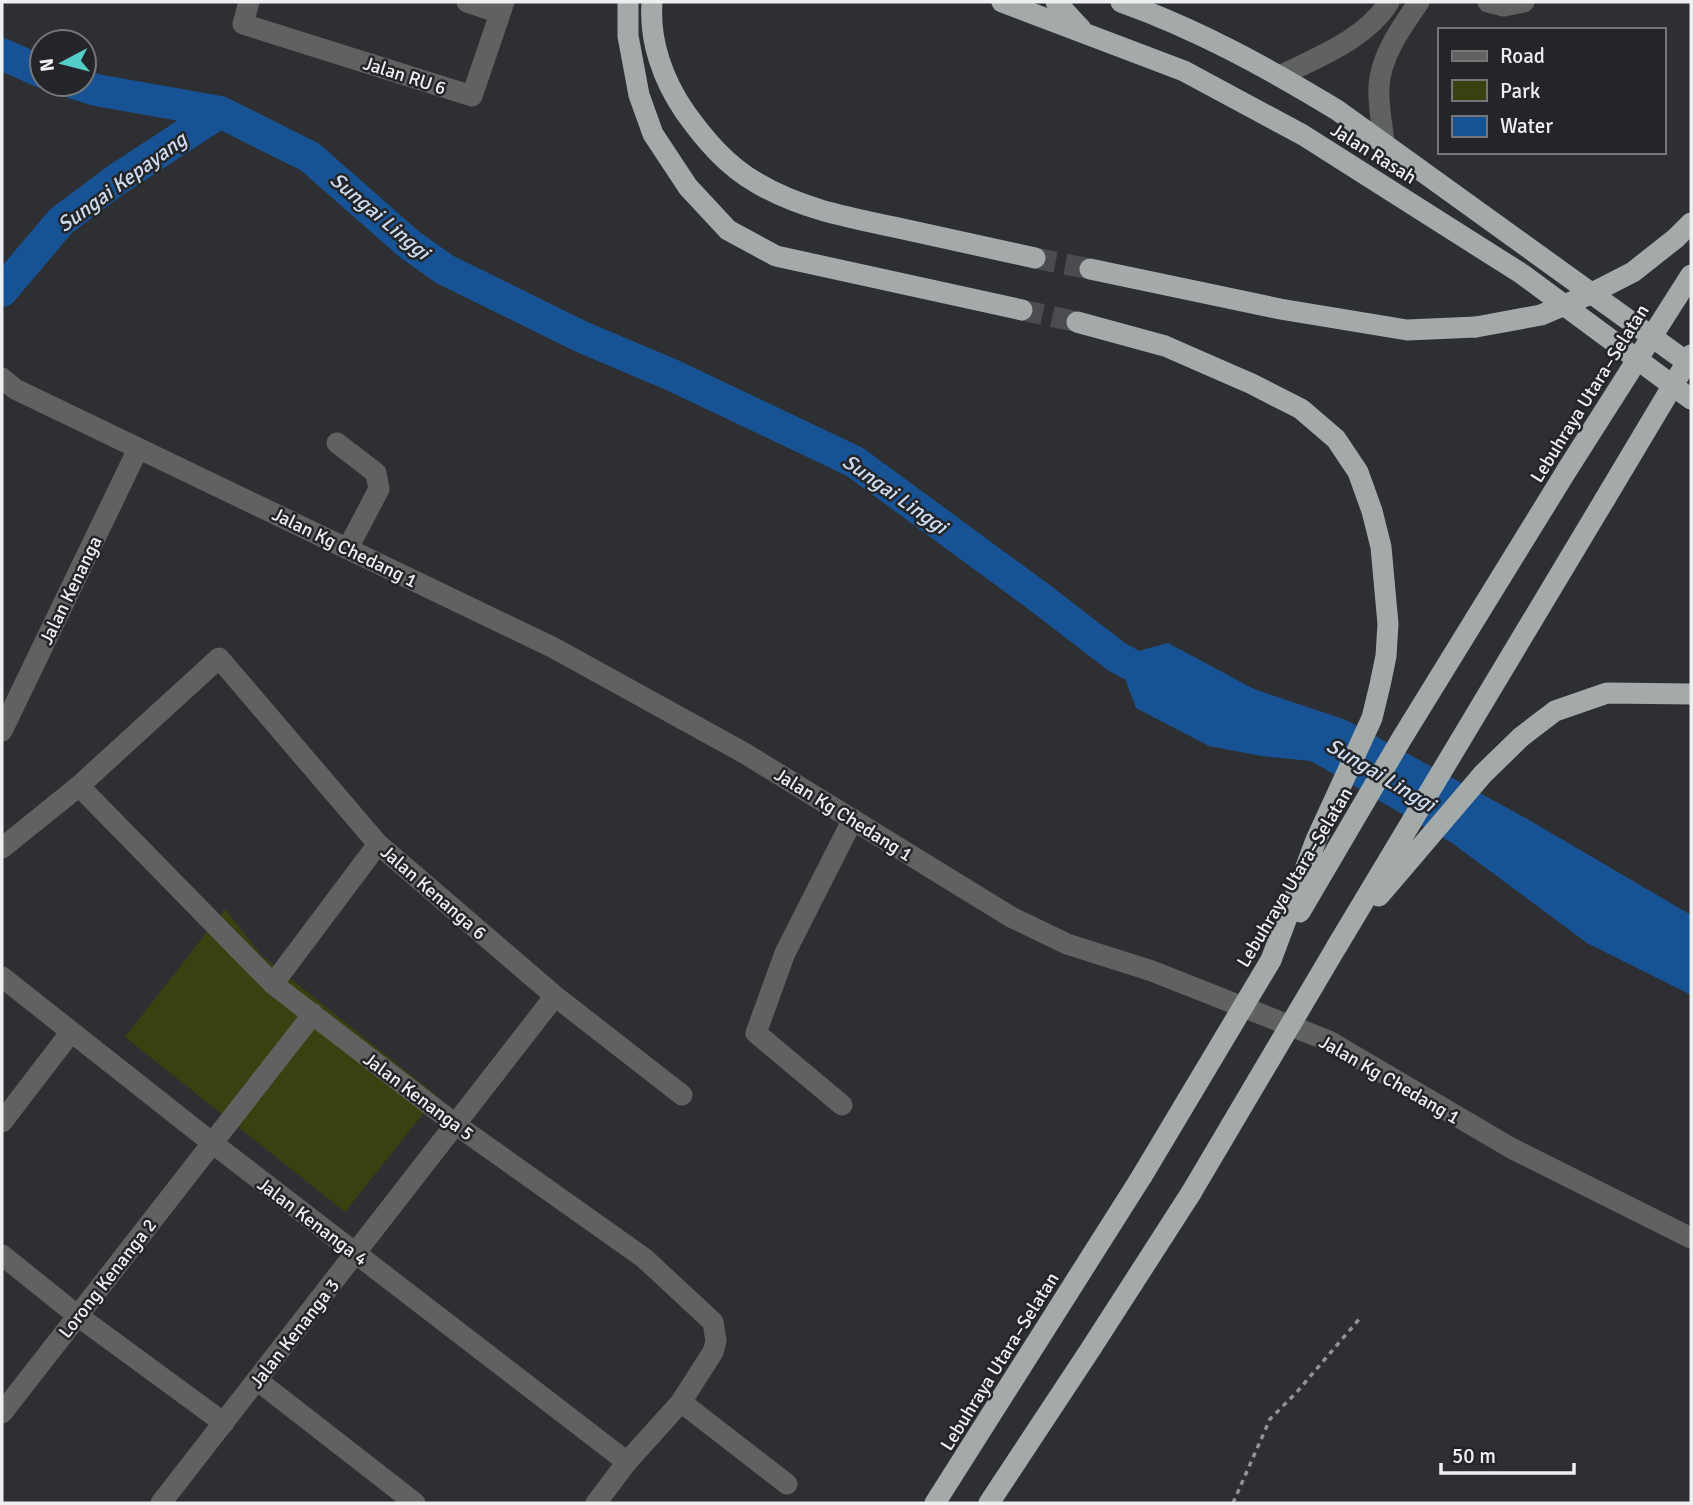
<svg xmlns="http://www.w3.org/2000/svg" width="1693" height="1505" viewBox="0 0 1693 1505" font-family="Signika,sans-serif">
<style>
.green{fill:#3b4011}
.water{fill:#175394}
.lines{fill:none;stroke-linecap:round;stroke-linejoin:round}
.river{stroke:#175394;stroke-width:32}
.highway-tunnel{stroke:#4b4c4f;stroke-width:21;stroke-dasharray:21 10;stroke-linecap:butt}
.path{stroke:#919294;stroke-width:3.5;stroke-dasharray:5 5;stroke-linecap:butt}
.minor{stroke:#606262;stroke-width:21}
.highway{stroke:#a4a9a9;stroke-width:21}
.highway-bridge{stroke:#a4a9a9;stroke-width:21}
.labels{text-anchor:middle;stroke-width:5;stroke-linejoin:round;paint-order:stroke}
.street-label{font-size:19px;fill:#eeeff1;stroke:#242528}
.water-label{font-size:21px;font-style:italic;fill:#cddcef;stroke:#242528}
</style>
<rect width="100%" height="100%" fill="#2e2f32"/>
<path class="green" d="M225,909l36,46 176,141 -92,116 -220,-175z"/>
<path class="water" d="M1168,643l86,46 92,31 183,100 162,95v80l-104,-52 -135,-100 -141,-82 -50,-5 -52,-10 -73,-38 -19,-51z"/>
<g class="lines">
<path class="river" d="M2,54l40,18
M77,84l19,6 124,22 90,45 99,87 35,25 138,68 90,38 183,87 184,135 78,60 37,20
M2,291l59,-70 55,-41 104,-68"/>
<path class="highway-tunnel" d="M1035,258l55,11
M1022,310l55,12"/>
<path class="path" d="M1233,1503l37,-84 26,-26 65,-76"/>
<path class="minor" d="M249,2l-6,22 229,72 32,-94
M467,2l33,11
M1488,2l16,4 20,-4
M1280,76c38,-19 86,-37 109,-74
M1384,142c-2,-18 -6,-37 -5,-55 1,-30 23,-61 40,-85
M2,378l13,11 539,259 192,106 265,163 56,27 85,27 177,70 182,107 180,90
M337,443l39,30 3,16 -31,59
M2,731l136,-282
M79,786l194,198 182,140 189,134 69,64 3,19 -3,11 -32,50 -54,60 -31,41
M2,848l77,-62 140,-128 159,186 177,152 127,99
M2,977l209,165 416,320
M273,984l105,-140
M842,1105l-86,-72 29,-80 68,-134
M2,1122l69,-90
M2,1255l76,61 146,107
M257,1380l158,123
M681,1402l106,82
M2,1413l311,-399
M161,1503l394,-507"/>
<path class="highway" d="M628,2v34l11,59 14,39 35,53 40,43 48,26 246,54
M652,2c-3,39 11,78 33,110 20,28 42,54 72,71 42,25 89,34 137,44 47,10 94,21 141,31
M1002,2l182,69 119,64 219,139 169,125
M1056,2l25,27
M1121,2c76,27 147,66 216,108l354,255
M1090,269l190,40 127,21 69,-3
M1077,322l88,24 87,38 49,25 35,30 22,33 14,39 9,36 7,77 -2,32 -6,29 -8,33 -56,122 -45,120
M1379,896l104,-122 38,-37 34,-26 52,-18 84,1
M1300,912l102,-174 165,-268
M1337,946l268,-447
M935,1503l207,-327
M989,1503l101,-153 101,-157"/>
<path class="highway-bridge" d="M1476,327l65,-12 47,-20 45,-23 43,-34 15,-15
M1567,470l124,-195
M1605,499l86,-144
M1142,1176l129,-216
M1191,1193l146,-247"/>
</g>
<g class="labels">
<g class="street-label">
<text transform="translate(405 75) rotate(18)" y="7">Jalan RU 6</text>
<text transform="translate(1374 153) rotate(32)" y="7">Jalan Rasah</text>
<text transform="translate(1589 393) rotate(-58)" y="7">Lebuhraya Utara–Selatan</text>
<text transform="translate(345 547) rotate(26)" y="7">Jalan Kg Chedang 1</text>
<text transform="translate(70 590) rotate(-64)" y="7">Jalan Kenanga</text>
<text transform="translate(844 814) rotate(32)" y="7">Jalan Kg Chedang 1</text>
<text transform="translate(1294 877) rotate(-59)" y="7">Lebuhraya Utara–Selatan</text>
<text transform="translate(434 892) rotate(41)" y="7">Jalan Kenanga 6</text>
<text transform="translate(1390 1079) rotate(30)" y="7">Jalan Kg Chedang 1</text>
<text transform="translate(419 1096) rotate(37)" y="7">Jalan Kenanga 5</text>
<text transform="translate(313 1221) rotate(37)" y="7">Jalan Kenanga 4</text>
<text transform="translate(107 1278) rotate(-52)" y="7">Lorong Kenanga 2</text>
<text transform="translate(294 1333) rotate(-52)" y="7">Jalan Kenanga 3</text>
<text transform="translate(999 1361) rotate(-58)" y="7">Lebuhraya Utara–Selatan</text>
</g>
<g class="water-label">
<text transform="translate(122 182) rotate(-36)" y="7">Sungai Kepayang</text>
<text transform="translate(380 216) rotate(40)" y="7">Sungai Linggi</text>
<text transform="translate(895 494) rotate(35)" y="7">Sungai Linggi</text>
<text transform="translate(1381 775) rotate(31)" y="7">Sungai Linggi</text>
</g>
</g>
<rect width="1693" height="1505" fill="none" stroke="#eeeff1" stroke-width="7"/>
<rect x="1438" y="28" width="228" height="126" fill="#242528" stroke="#757678" stroke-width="2"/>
<rect x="1452" y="51" width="35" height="10" fill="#606262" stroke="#757678" stroke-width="2"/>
<text x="1500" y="63" font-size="21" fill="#eeeff1">Road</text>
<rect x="1452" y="80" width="35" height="21" fill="#3b4011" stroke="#757678" stroke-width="2"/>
<text x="1500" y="98" font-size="21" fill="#eeeff1">Park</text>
<rect x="1452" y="116" width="35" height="21" fill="#175394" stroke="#757678" stroke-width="2"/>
<text x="1500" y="133" font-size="21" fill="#eeeff1">Water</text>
<g transform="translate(63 63) rotate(263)"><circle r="33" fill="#242528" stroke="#757678" stroke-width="2"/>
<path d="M0-5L12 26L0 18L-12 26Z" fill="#54cdc8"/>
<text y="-10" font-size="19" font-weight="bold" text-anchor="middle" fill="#eeeff1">N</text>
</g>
<path d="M1441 1463v10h133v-10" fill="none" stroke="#eeeff1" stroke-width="3.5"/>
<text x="1452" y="1463" font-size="21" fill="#eeeff1" stroke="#242528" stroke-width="5" paint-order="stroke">50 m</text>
</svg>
